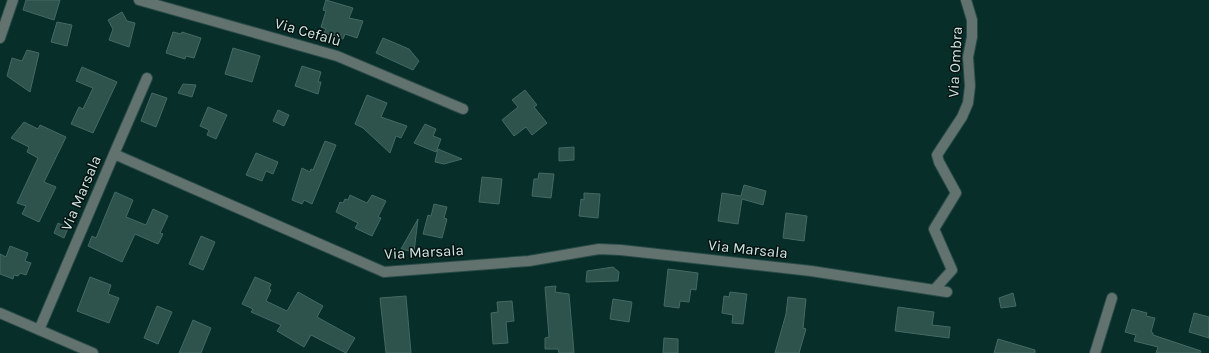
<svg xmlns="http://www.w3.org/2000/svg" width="1209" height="353" viewBox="0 0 1209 353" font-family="Karla,sans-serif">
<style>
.building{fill:#2e524c;stroke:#456963}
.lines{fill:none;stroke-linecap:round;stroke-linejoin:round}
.minor-casing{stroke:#284b47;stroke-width:12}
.minor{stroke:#62726f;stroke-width:10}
.labels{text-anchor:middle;stroke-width:3;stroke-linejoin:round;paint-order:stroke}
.street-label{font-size:15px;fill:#d2e6e2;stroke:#051311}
</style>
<rect width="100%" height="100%" fill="#082e29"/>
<path class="building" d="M26,0h34l-6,20 -31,-10z
M326,0l27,8 -4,10 14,3 -6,17 -12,-4 -2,5 -19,-6 2,-4 -5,-2 5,-16 -3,-1z
M122,12l5,9 8,2 -6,24 -20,-7 4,-11 -5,-9z
M57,22l15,3 -5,21 -16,-4z
M173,32l8,2 1,-2 19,6 -7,20 -8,-2 -1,3 -19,-6z
M383,38l26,11 10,12 -6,9 -37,-17z
M233,48l27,8 -8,26 -27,-8z
M27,50l12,3 -9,39 -23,-16 5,-18 10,3z
M302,66l19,6 -3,10h3l-3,12 -23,-8z
M82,67l35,15 -24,51 -22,-9 8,-17 4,2 10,-21 -17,-7z
M183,84l13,1 -4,12 -14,-4z
M525,90l12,15 -3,2 13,16 -15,12 -6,-8 -12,9 -12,-16 16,-13 -6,-7z
M152,93l15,5 -11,29 -15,-6z
M367,95l20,8 -6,14 26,9 -6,12 -5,-2 -6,17 -27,-25 -8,-4z
M208,107l19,8 -11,24 -9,-4 2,-5 -9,-4z
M278,110l11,5 -5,11 -11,-5z
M24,122l14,7 2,-4 26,12 -22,45 12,5 -17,35 -17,-8 4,-8 -9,-3 21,-45 -11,-6 2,-5 -18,-9z
M425,124l11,5 -3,7 8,3 -5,13 -22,-9z
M325,141l11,4 -24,59 -8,-4 -2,4 -10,-4 10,-32 8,4 1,-3 2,1z
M574,147v13l-15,1v-13z
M438,149l24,10 -18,5 -9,-2z
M256,153l22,9 -5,12 -7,-3 -4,10 -16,-6z
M539,173l15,1 -3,24 -19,-2 2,-17h4z
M482,177l20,2 -3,25 -20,-2z
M744,185l22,6 -3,14 -21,-6 -4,25 -20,-3 4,-28 19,3z
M115,192l18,8 -7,17 20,8 7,-16 15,7 -8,17 3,1 -5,10 -23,-10 -13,28 -34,-16 4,-10 4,2z
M584,193l16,1 -2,24 -19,-2 2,-17 3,1z
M350,195l17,8 5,-8 14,6 -8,16 3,1 -9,18 -17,-8 3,-5 -22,-11 4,-10 3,1 2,-4 3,1z
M434,204l13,3 -3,11 3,1 -5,19 -19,-4 5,-19 3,1z
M786,213l21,3 -3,25 -21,-3z
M418,219l-4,33 -13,-3z
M58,223l10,5 -4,10 -10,-5z
M201,236l14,6 -12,28 -14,-6z
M10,246l18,7 -3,8 6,2 -5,12 -6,-2 -2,3 -4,-1 -1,4 -13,-5v-20l6,3z
M613,267l6,5 -1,9 -32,1 1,-11z
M668,269l30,4 -2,17 -5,-1 -2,13 -9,-1 -1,7 -15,-2z
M90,277l21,8 -3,9 11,4 -10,25 -32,-12z
M255,277l16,7 -2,5 2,1 -5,11 21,10 11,-19 25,14 -6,11 38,21 -9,15 -35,-18 -7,12 -27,-16 4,-6 -30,-13 2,-3 -11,-5z
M556,286l-1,6 14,2 5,59h-15l-1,-4h-13v-11l4,-1 -4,-50z
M730,292l17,2 -4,30 -11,-1 1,-8 -11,-2 2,-17 5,1z
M1013,293l3,13 -15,2 -2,-10z
M406,296l5,57h-25l-6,-55z
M788,297l18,2 -3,29 3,1 -7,24h-24l11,-39z
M613,299l19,3 -3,20 -19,-3z
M512,301l2,20 -8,1 2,21 -15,1 -2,-31 7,-1 -1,-10z
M157,306l15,6 -14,32 -14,-6z
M898,307l36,5 -2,13 18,2 -1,11 -54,-7z
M1132,309l15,4 -1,3 9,2 -4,14 2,1v2l48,16 -1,2h-44l2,-6 -24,-6 2,-6 -11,-3z
M1194,313l15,4v21l-20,-6z
M193,320l18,8 -10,25h-22z
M664,338l14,1v14h-15z
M998,339l37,11v3h-41z"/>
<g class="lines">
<defs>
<path id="minor" d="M139,0l198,56 126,53
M0,38l13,-38
M114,154l33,-76
M934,290l18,-20 -18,-41 22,-36 -17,-31 -2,-7 25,-38 6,-14 2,-17 -2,-29 4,-20v-17l-6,-20
M0,313l93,40
M39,330l75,-176 270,118 145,-11 70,-12 22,1 190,21 136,21
M1095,353l17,-55"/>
</defs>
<use href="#minor" class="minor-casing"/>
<use href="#minor" class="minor"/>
</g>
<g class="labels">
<g class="street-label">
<text transform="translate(308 32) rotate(16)" y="5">Via Cefalù</text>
<text transform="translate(955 62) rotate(-87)" y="5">Via Ombra</text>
<text transform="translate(81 193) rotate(-67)" y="5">Via Marsala</text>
<text transform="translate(748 249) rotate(6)" y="5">Via Marsala</text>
<text transform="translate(424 252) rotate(-3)" y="5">Via Marsala</text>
</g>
</g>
</svg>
